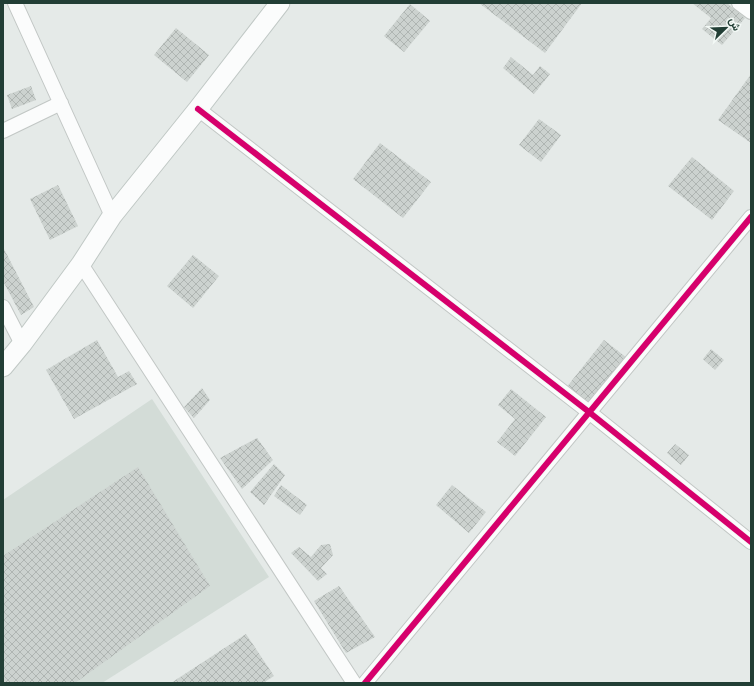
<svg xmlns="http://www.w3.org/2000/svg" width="754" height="686" viewBox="0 0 754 686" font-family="Inter,Vazirmatn,sans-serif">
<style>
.built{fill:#d3dcd7}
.building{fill:url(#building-cross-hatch)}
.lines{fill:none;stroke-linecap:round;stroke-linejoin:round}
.street-casing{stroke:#c2c7c5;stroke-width:16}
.secondary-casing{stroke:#c0c8c5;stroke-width:21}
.street{stroke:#fbfcfc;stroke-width:14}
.secondary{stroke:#fbfcfc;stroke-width:19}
.cycleway-casing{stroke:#f3f9f6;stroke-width:8}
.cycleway{stroke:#d6006c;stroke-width:6}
</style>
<defs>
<pattern id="building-cross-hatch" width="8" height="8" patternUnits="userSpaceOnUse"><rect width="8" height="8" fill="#ccd2cf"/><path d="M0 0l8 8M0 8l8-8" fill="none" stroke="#afb5b2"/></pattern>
</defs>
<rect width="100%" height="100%" fill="#e5eae8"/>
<path class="built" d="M152,399l117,178 -167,106h-99v-183z"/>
<path class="building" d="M479,3h103l-37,50z
M692,3h35l18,15 -23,27 -20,-16 9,-11z
M410,4l20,17 -26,31 -20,-16z
M176,28l33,27 -22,27 -33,-27z
M511,57l22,18 7,-9 10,8 -16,20 -31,-26z
M751,74v69l-33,-23z
M31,86l5,14 -24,9 -5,-14z
M539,119l22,16 -20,27 -22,-17z
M380,143l51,39 -28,36 -50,-39z
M692,157l42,34 -22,29 -44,-34z
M58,185l20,41 -28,14 -20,-41z
M3,247l31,60 -13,8 -18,-34z
M193,255l26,21 -26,32 -26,-22z
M97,340l21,37 11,-6 8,13 -63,35 -28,-49z
M604,340l23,18 -38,49 -23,-19z
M711,349l13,11 -9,10 -12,-11z
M202,388l8,12 -16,18 -10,-11z
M511,389l35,28 -31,39 -18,-14 18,-23 -17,-14z
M257,438l16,22 -31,29 -22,-31z
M675,444l14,11 -8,10 -14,-12z
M274,464l11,11 -21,30 -14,-13z
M138,467l72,119 -135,97h-72v-127z
M281,485l26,20 -7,10 -26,-19z
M452,485l34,27 -17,21 -33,-28z
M330,544l3,11 -12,13 6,6 -9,7 -27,-28 8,-6 12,10 10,-12z
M339,586l36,51 -29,16 -32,-52z
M246,634l28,42 -11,7h-92z"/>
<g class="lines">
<defs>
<path id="street" d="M15,3l97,213
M739,3l12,9
M198,109l391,303 162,130
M3,131l58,-28
M81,264l273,419
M3,307l19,37
M365,683l386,-466"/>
<path id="secondary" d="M3,367l19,-23 59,-80 31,-48 86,-107 82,-106"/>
</defs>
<use href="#street" class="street-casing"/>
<use href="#secondary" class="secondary-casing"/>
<use href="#street" class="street"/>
<use href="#secondary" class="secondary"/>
<defs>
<path id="cycleway" d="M198,109l391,303 162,130
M365,683l386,-466"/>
</defs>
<use href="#cycleway" class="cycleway-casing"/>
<use href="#cycleway" class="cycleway"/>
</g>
<rect width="754" height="686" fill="none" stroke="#223e35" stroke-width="8"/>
<g transform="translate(726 28) rotate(67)" stroke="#f3f9f6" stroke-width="3" paint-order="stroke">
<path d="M0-3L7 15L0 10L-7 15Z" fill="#223e35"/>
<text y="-6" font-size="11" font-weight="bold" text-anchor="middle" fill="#223e35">ش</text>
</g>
</svg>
